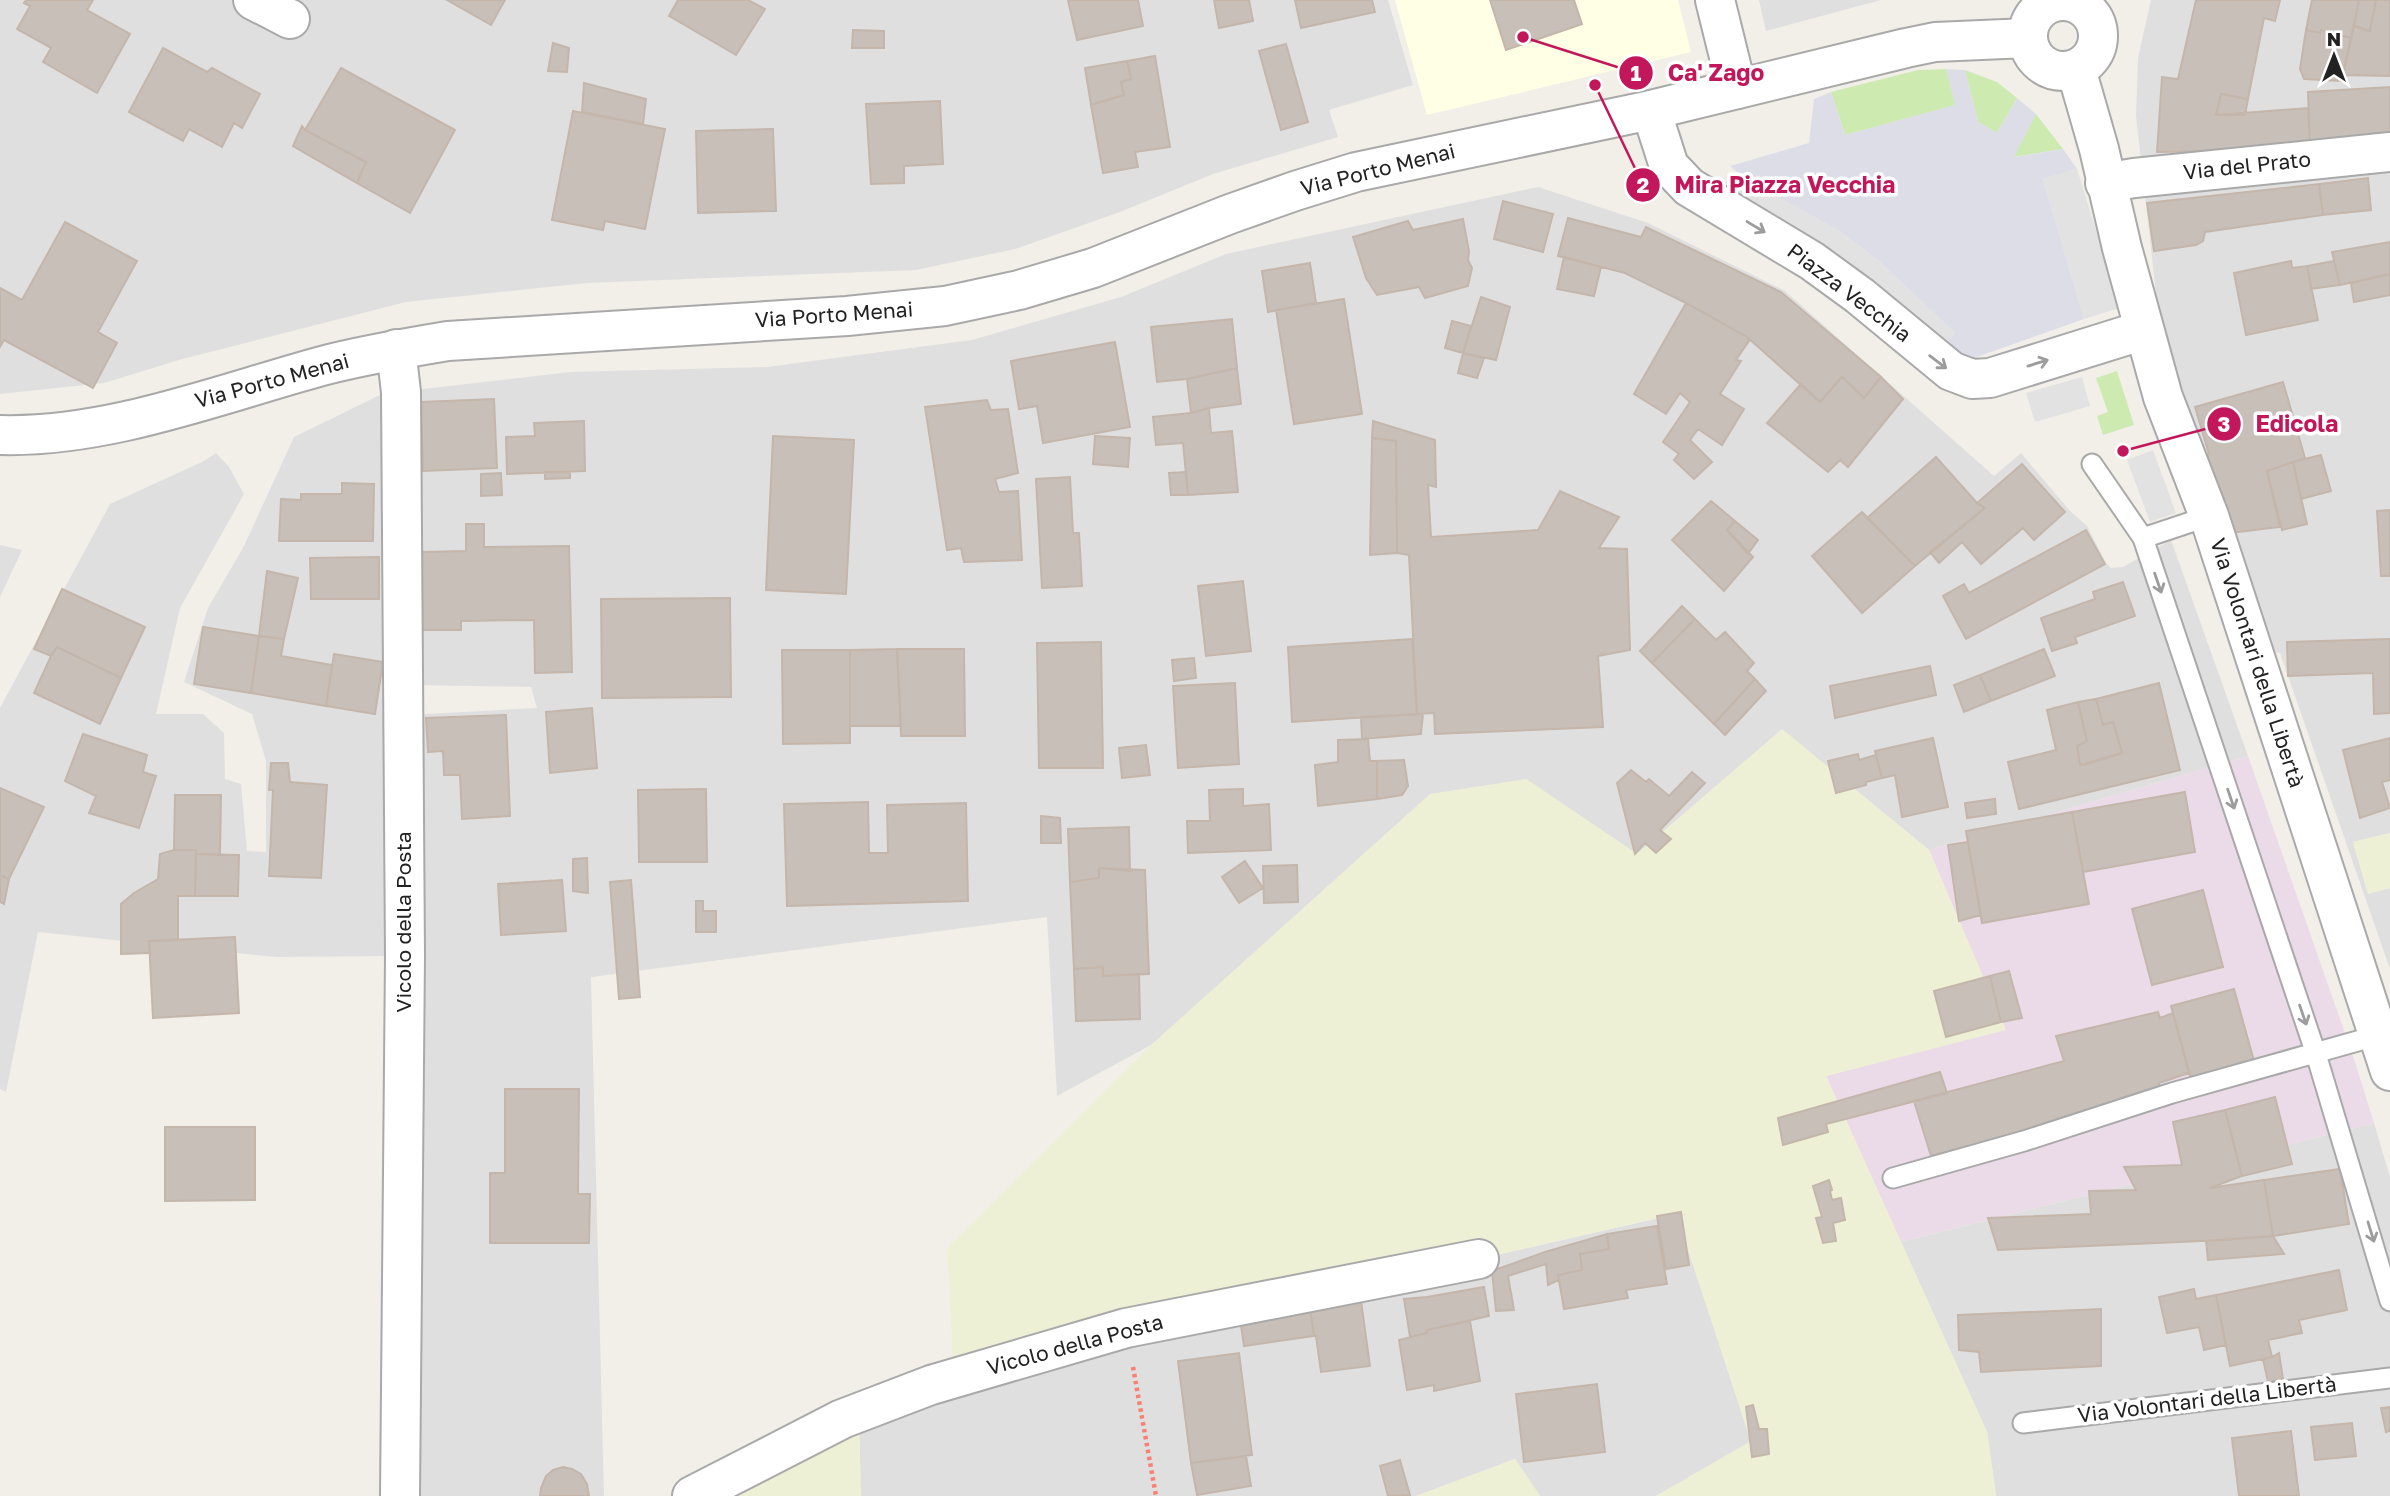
<svg xmlns="http://www.w3.org/2000/svg" width="2390" height="1496" viewBox="0 0 2390 1496" font-family="'Golos Text',sans-serif">
<style>
.residential{fill:#e0dfdf}
.industrial{fill:#ebdbe8}
.education{fill:#ffffe5}
.farmland{fill:#eef0d5}
.grass{fill:#cdebb0}
.parking{fill:#e2e2e2}
.plaza{fill:#dddde8}
.building{fill:#c7bfb8;stroke:#c4b6ab;stroke-width:2}
.lines{fill:none;stroke-linecap:round;stroke-linejoin:round}
.service-casing{stroke:#a9a9a9;stroke-width:23}
.minor-casing{stroke:#a9a9a9;stroke-width:42}
.tertiary-casing{stroke:#a9a9a9;stroke-width:42}
.path{stroke:#fa8072;stroke-width:4.5;stroke-dasharray:3.5 3.5;stroke-linecap:butt}
.service{stroke:#fff;stroke-width:19}
.minor{stroke:#fff;stroke-width:38}
.tertiary{stroke:#fff;stroke-width:38}
.oneway{stroke:#9c9c9c}
.labels{text-anchor:middle;stroke-width:7;stroke-linejoin:round;paint-order:stroke}
.street-label{font-size:21px;fill:#222;stroke:#fff}
.leader{fill:none;stroke:#c2185b;stroke-width:2.5}
.callout-dot{fill:#c2185b;stroke:#fff;stroke-width:2.5}
.mark-label{font-size:21px;text-anchor:middle;font-weight:bold;fill:#fff}
.callout-label{font-size:23px;text-anchor:middle;font-weight:bold;fill:#c2185b;stroke:#fff;stroke-width:7;stroke-linejoin:round;paint-order:stroke}
</style>
<rect width="100%" height="100%" fill="#f2efe9"/>
<path class="residential" d="M0,0h1388l25,85 -84,25 9,27 -125,37 -93,38 -105,37 -99,21 -329,13 -181,19 -227,58 -75,23 -104,11z
M1759,0h122l-115,31z
M2151,0h239v833l-37,9 15,51 22,-5v81l-110,-316 -9,-1 -76,-208 -38,-142 -21,-186 2,-58z
M1538,187l110,36 137,68 209,185 27,-23 49,58 17,15 19,37 5,5 12,-1 48,-27 77,216 -319,94 -147,-120 -145,124 -111,-75 -375,266 -94,51 -10,-179 -456,60 13,519h-188l4,-774 5,-8 112,-6 -6,-21 -112,-2 -4,-295 156,-18 196,-5 205,-27 149,-43 105,-43z
M382,394l6,562 -112,1 -238,-25 -32,160 -6,-3v-381l110,-204 92,-42 14,-9 13,14 15,27 -64,114 -24,106h47l21,19 1,46 16,5 6,67 19,1v-91l-14,-47 -68,-32 24,-74 36,-62 50,-109z
M0,545l22,5 -22,47z
M2374,1123l16,54v319h-394l-9,-64 -86,-190z
M1677,1214l74,228 -95,54h-116l-25,-37 -99,37h-555l-2,-73 216,-63 404,-101z"/>
<path class="industrial" d="M2248,756l107,306 19,61 -473,119 -75,-166 179,-47 -76,-179z"/>
<path class="education" d="M1395,0h283l13,52 -264,63z"/>
<path class="farmland" d="M1782,729l147,121 77,180 -180,46 161,356 9,64h-340l95,-55 -75,-227 -197,45 -526,108 -6,-119 204,-203 279,-251 96,-15 111,75z
M2390,833v55l-22,6 -15,-52z
M859,1423l2,73h-123z
M1515,1459l25,37h-124z"/>
<path class="grass" d="M1946,69l10,36 -111,30 -14,-43 87,-22z
M1965,70l32,12 20,16 -20,35 -19,-11z
M2036,114l27,35 -50,8z
M2117,371l17,54 -31,10 -6,-19 11,-4 -12,-34z"/>
<path class="parking" d="M2077,169l43,139 -36,11 -41,-140z
M1744,178l97,54 38,29 76,72 -19,20 -228,-167z
M2082,377l8,29 -55,16 -9,-29z
M2153,450l23,63 -26,9 -23,-62z"/>
<path class="plaza" d="M1946,69l19,1 13,52 19,11 20,-35 19,16 -22,43 49,-8 14,20 -34,10 41,140 -110,39 -14,-2 -13,-14 8,-9 -76,-72 -38,-29 -97,-54 -14,-12 79,-23 5,-44 17,-7 14,43 110,-30z"/>
<path class="building" d="M26,0h67l-6,10 43,24 -33,59 -54,-31 8,-14 -34,-19 13,-23 -6,-3z
M447,0h58l-14,25z
M678,0h70l17,9 -29,46 -67,-39z
M1068,0h70l5,26 -66,14z
M1214,0h35l4,21 -34,7z
M1295,0h77l3,12 -74,16z
M1490,0h84l8,24 -76,26z
M2196,0h84l-5,21 -11,-3 -16,81 -27,-5 -5,21 92,-7 2,37 -74,6 -79,1 5,-75 16,2z
M2312,0h47l-8,38 -30,-8 -1,3 -14,-3z
M2359,0h17l-6,31 -16,-5z
M2376,0h14v76l-47,-1 11,-49 16,5z
M853,30l31,1v17h-32z
M2306,30l14,3 1,-3 30,8 -10,43 -37,-2 -4,-10z
M553,43l16,5 -2,24 -19,-1z
M1286,44l22,78 -27,8 -22,-79z
M163,48l44,24 5,-4 48,26 -18,34 -8,-5 -12,24 -33,-18 -6,12 -54,-29z
M1155,56l15,91 -35,5 3,15 -35,6 -12,-68 33,-10 -3,-13 10,-3 -4,-18z
M1127,61l4,18 -10,3 3,13 -33,10 -6,-37z
M341,68l114,62 -45,83 -53,-30 9,-21 -61,-32z
M584,83l62,16 -3,25 -61,-12z
M2390,87v51l-80,7 -2,-53z
M2221,94l27,5 -3,16h-29z
M940,101l3,63 -39,2v17l-33,1 -5,-80z
M573,111l92,18 -20,100 -40,-8 -2,9 -51,-10z
M302,126l3,4 61,32 -9,21 -64,-37z
M773,129l3,82 -78,2 -2,-82z
M2368,178l3,32 -48,5 -4,-31z
M2319,184l4,31 -118,17 -2,9 -7,4 -42,6 -7,-48z
M1503,201l50,13 -10,38 -49,-13z
M1568,218l73,19 5,-10 135,65 100,85 -17,21 -22,-21 -22,25 -73,-65 -61,-34 -61,-30 -67,-17z
M1463,219l6,32 -1,9 4,8 -4,18 -43,12 -6,-11 -42,8 -11,-17 -13,-41 55,-16 5,9z
M65,222l72,39 -39,71 19,11 -24,45 -89,-48 -4,7v-59l22,12z
M2390,242v32l-50,11 -8,-33z
M1564,257l37,10 -7,29 -37,-7z
M2291,261l1,7 15,-2 11,54 -72,15 -12,-62z
M2334,261l6,24 -29,4 -4,-23z
M1310,263l6,40 -48,9 -6,-41z
M2390,274v21l-36,7 -3,-19z
M1481,297l29,10 -14,53 -33,-7z
M1344,299l18,115 -68,10 -18,-114z
M1686,303l61,34 2,4 -13,19 5,1 -21,33 24,15 -22,36 -24,-16 -8,11 22,22 -18,17 -20,-19 5,-6 -16,-12 27,-40 -10,-9 -14,21 -32,-20z
M1232,319l5,49 -50,11 -30,3 -6,-55z
M1452,321l19,5 -8,27 -18,-5z
M1115,342l15,85 -87,16 -6,-37 -18,3 -8,-48z
M1463,353l21,5 -7,20 -19,-5z
M1237,368l4,36 -32,4 -18,5 -4,-34z
M1842,377l22,21 17,-21 22,22 -55,68 -8,-7 -12,12 -61,-49 34,-39 19,18z
M2283,382l22,76 -38,13 13,56 -49,6 -29,-76 7,-3 -14,-47z
M494,399l3,69 -74,3 -2,-69z
M987,400l4,10 17,-1 10,64 -23,6 4,13 19,-1 4,69 -58,2 -3,-14 -14,2 -22,-143z
M1209,408l2,25 21,-2 6,61 -50,3 -5,-52 -27,2 -3,-28 38,-4z
M584,421l1,50 -78,3 -1,-37 29,-1 -1,-13z
M1373,421l62,19 1,47 -8,-2 3,52 107,-7 22,-39 59,26 -20,31 28,1 3,101 -32,6 5,71 -168,7 -1,-21 -17,1 -8,-159 -12,-2 -1,-112 -24,-3z
M773,436l81,4 -8,154 -80,-4z
M1095,436l35,2 -2,29 -35,-3z
M1372,438l24,3 1,112 -27,2z
M2321,455l10,36 -30,8 -8,-37z
M1936,457l41,46 8,5 -70,58 -48,-48z
M2293,462l14,62 -25,6 -15,-59z
M2022,464l43,48 -31,28 -11,-12 -42,36 -19,-22 -23,21 -9,-11 55,-44 -8,-5z
M545,472h25v6l-25,1z
M1186,472l2,23h-17l-2,-22z
M501,473l1,22 -21,1v-22z
M1070,477l3,56h6l3,53 -40,2 -6,-109z
M342,483l32,1 -1,57h-94l2,-42 20,1v-6h41z
M1711,501l24,20 -8,9 26,27 -29,34 -52,-51z
M2390,510v66h-9l-4,-65z
M1862,512l53,54 -53,47 -50,-57z
M1735,521l23,19 -10,14 -21,-24z
M466,524h18v23l85,-1 3,126 -37,1 -1,-53 -73,1v9h-39l-2,-78 46,-1z
M2086,530l19,34 -139,75 -23,-43 21,-12 5,9z
M379,557v42h-68l-1,-41z
M267,571l31,7 -14,61 -25,-3z
M1243,581l8,70 -45,5 -8,-70z
M2123,582l12,34 -60,21 2,6 -25,8 -11,-33 54,-19 -2,-7z
M62,589l83,38 -24,51 -64,-31 -6,9 -17,-7z
M730,598l1,99 -129,1 -1,-99z
M1682,606l13,13 -43,44 -12,-12z
M1695,619l21,21 9,-8 29,31 -7,8 8,8 -41,45 -62,-61z
M203,627l56,9 -8,57 -57,-9z
M259,636l25,3 -3,17 51,9 -6,41 -75,-13z
M1412,639l5,75 -125,8 -4,-75z
M2390,639v74l-16,1 -1,-41 -85,3 -1,-34z
M1101,642l2,126h-64l-2,-125z
M57,647l64,31 -21,46 -66,-31 17,-37z
M897,649l4,77h-51v-76z
M897,649h67l1,87h-64z
M2044,649l11,27 -64,25 -11,-26z
M782,650h68v93l-67,1z
M334,654l49,8 -8,52 -49,-8z
M1194,658l2,20 -22,3 -2,-21z
M1930,666l6,29 -101,23 -5,-32z
M1980,675l11,26 -27,11 -10,-27z
M1755,679l11,12 -41,44 -11,-11z
M1235,683l4,81 -61,4 -5,-82z
M2159,683l21,87 -161,39 -11,-47 48,-12 -9,-40 31,-8 9,39 -10,5 3,19h5l37,-12 -9,-31 -10,3 -7,-26z
M2096,699l7,26 10,-3 9,31 -42,12 -3,-19 10,-5 -9,-39z
M592,708l5,60 -47,5 -4,-61z
M1423,714l-2,20 -59,5 -1,-22z
M506,715l4,101 -48,3 -2,-44h-16l-1,-24 -15,1 -2,-34z
M83,734l64,21 -4,17 13,4 -17,52 -50,-15 7,-17 -31,-15z
M1933,738l15,69 -46,10 -7,-42 -13,3 -7,-27z
M2390,738v42l-8,2 8,26 -30,10 -17,-68z
M1368,739l2,22h7v38l-59,7 -3,-41 23,-3v-22z
M1146,745l4,30 -28,3 -3,-30z
M1858,754l1,6 17,-5 6,23 -16,4v3l-30,8 -8,-32z
M1404,760l4,26 -6,9 -25,4v-38z
M271,763h17l2,19 37,3 -6,93 -52,-2 4,-86h-4z
M1631,770l15,12 3,-3 20,17 23,-24 13,11 -45,47 11,9 -15,14 -11,-10 -10,11 -18,-71z
M0,788l44,19 -35,72 -9,-4z
M706,789l1,73h-68l-1,-72z
M1243,789v17l26,-2 2,46 -83,3 -1,-32h23l-1,-31z
M2185,792l10,60 -112,20 -11,-60z
M175,795h46l-1,60 -24,-1v-4h-22z
M1995,799l1,15 -29,4 -2,-15z
M868,802l1,51h19l-1,-48 79,-2 2,98 -181,5 -3,-102z
M2072,812l17,92 -107,19 -16,-92z
M1041,816l19,2 1,25h-20z
M1129,827l1,44 -31,-3v10l-29,4 -2,-53z
M1968,842l13,73 -22,6 -11,-76z
M174,850h22v4l-1,42h-17v44l-29,1 1,12 -29,1v-50l13,-11 24,-14 2,-25z
M196,854l43,1 -1,41h-43z
M587,858l1,35 -15,-2v-32z
M1245,861l18,27 -24,15 -17,-26z
M1297,865l1,37 -34,1 -1,-37z
M1099,868l46,2 4,104 -46,2v-9l-29,2 -4,-87 29,-4z
M0,875l9,4 -5,25 -4,-2z
M562,880l4,51 -65,4 -3,-51z
M631,880l9,117 -21,2 -9,-117z
M2203,890l20,77 -71,18 -20,-76z
M696,901h7v10h13v21h-20z
M235,937l4,76 -86,5 -4,-77z
M1103,967v9l36,-2 1,45 -64,2 -2,-52z
M2009,971l13,47 -21,4 -11,-46z
M1990,976l11,46 -55,15 -12,-46z
M2234,989l22,79 -63,18 -22,-80z
M2158,1012l2,6 13,-5 16,60 -30,10 1,10 -229,63 -17,-55 150,-40 -8,-25z
M1940,1072l7,21 -121,31 2,8 -45,13 -5,-27z
M505,1089h74l-1,105h12l-1,49h-99v-70h15z
M2275,1097l17,67 -50,12 -17,-66z
M2225,1110l17,66 -32,12 54,-8 9,56 -49,4 -226,10 -10,-32 103,-4 -2,-23 47,-1 -12,-23 58,-2 -9,-43z
M165,1127h90v73l-90,1z
M2340,1169l9,55 -76,12 -9,-56z
M1829,1180l3,10 -2,1 2,9 9,-2 4,22 -12,3 3,18 -13,2 -7,-25 6,-1 -9,-31z
M1681,1212l8,53 -23,4 -9,-53z
M1657,1226l10,58 -41,6 2,8 -64,11 -6,-34 24,-5 -2,-16 29,-5 -2,-15z
M1607,1234l2,15 -29,5 2,16 -24,5 1,5 -11,5 -2,-21 -38,12 6,34 -18,1 -4,-40 53,-19z
M2273,1236l11,18 -76,6 -2,-19z
M2339,1270l8,40 -48,10 3,13 -34,7 4,17 -42,9 -14,-71z
M1484,1287l5,29 -62,14v3l-17,4 -6,-38 23,-2z
M2194,1289l2,10 20,-4 10,50 -22,5 -5,-23 -32,6 -8,-36z
M1361,1301l9,65 -49,6 -5,-36h-2l-4,-27z
M1310,1309l4,27 -70,10 -4,-28z
M2101,1309v57l-120,6 -2,-20 -20,-2 -1,-35z
M1470,1321l10,60 -46,10v-6l-27,5 -8,-50 28,-7v-3z
M1239,1353l13,102 -61,8 -13,-102z
M2279,1353l4,26 -15,3 -5,-23 9,-2z
M1597,1384l8,68 -81,10 -8,-68z
M1753,1405l6,24h8l2,25 -17,3 -6,-50z
M2390,1407v24l-4,1 -5,-24z
M2352,1423l4,33 -41,4 -4,-33z
M2291,1431l8,65h-60l-7,-58z
M1246,1456l5,30 -54,9 -6,-32z
M1400,1460l10,35 -22,1 -8,-30z
M563,1467l9,2 9,5 6,10 2,12h-49l1,-8 5,-12 7,-6z"/>
<g class="lines">
<defs>
<path id="service" d="M2092,464l51,74
M2209,516l-66,22 173,516 74,247
M1893,1178l131,-37 148,-48 207,-58
M2023,1423l367,-45"/>
<path id="minor" d="M253,0l37,19
M1715,0l22,89
M2076,69l23,80 23,99 41,149 46,119 181,555
M1651,110l18,56 20,21 123,74 48,35 91,75 21,8 18,-1 154,-48
M2105,183l29,-5 256,-26
M396,349l5,43 4,564 -5,540
M692,1496l150,-77 89,-34 195,-57 353,-69"/>
<path id="tertiary" d="M2028 36a35 35 0 1 1 70 0a35 35 0 1 1-70 0Z
M0,435c108,3 219,-41 322,-69 41,-11 84,-18 126,-25l399,-25 98,-10 74,-16 74,-22 137,-54 65,-23 61,-19 295,-62 255,-62 29,-6 93,-4"/>
</defs>
<use href="#service" class="service-casing"/>
<use href="#minor" class="minor-casing"/>
<use href="#tertiary" class="tertiary-casing"/>
<path class="path" d="M1133,1367l23,129"/>
<use href="#service" class="service"/>
<use href="#minor" class="minor"/>
<use href="#tertiary" class="tertiary"/>
</g>
<defs><path id="oneway-shaft" d="M-6 0H5M1.5-3L5.5 0L1.5 3" fill="none" stroke-width="1.6" stroke-linecap="round" stroke-linejoin="round" transform="scale(1.75)"/></defs>
<g class="oneway">
<use href="#oneway-shaft" transform="translate(1756 227) rotate(31)"/>
<use href="#oneway-shaft" transform="translate(1938 362) rotate(37)"/>
<use href="#oneway-shaft" transform="translate(2038 363) rotate(-17)"/>
<use href="#oneway-shaft" transform="translate(2158 583) rotate(71)"/>
<use href="#oneway-shaft" transform="translate(2231 799) rotate(71)"/>
<use href="#oneway-shaft" transform="translate(2303 1015) rotate(71)"/>
<use href="#oneway-shaft" transform="translate(2371 1232) rotate(73)"/>
</g>
<g class="labels">
<g class="street-label">
<text transform="translate(2247 166) rotate(-6)" y="7">Via del Prato</text>
<text transform="translate(1378 170) rotate(-14)" y="7">Via Porto Menai</text>
<text transform="translate(1849 293) rotate(37)" y="7">Piazza Vecchia</text>
<text transform="translate(834 315) rotate(-4)" y="7">Via Porto Menai</text>
<text transform="translate(272 381) rotate(-15)" y="7">Via Porto Menai</text>
<text transform="translate(2257 663) rotate(72)" y="7">Via Volontari della Libertà</text>
<text transform="translate(404 922) rotate(-90)" y="7">Vicolo della Posta</text>
<text transform="translate(1075 1345) rotate(-15)" y="7">Vicolo della Posta</text>
<text transform="translate(2207 1400) rotate(-7)" y="7">Via Volontari della Libertà</text>
</g>
</g>
<path class="leader" d="M1523 37L1636 73M1595 85L1643 185M2123 451L2224 424"/>
<g class="callout-dot">
<circle cx="1523" cy="37" r="7"/>
<circle cx="1595" cy="85" r="7"/>
<circle cx="2123" cy="451" r="7"/>
<circle cx="1636" cy="73" r="18"/>
<circle cx="1643" cy="185" r="18"/>
<circle cx="2224" cy="424" r="18"/>
</g>
<g class="mark-label">
<text x="1636" y="81">1</text>
<text x="1643" y="193">2</text>
<text x="2224" y="432">3</text>
</g>
<g class="callout-label">
<text x="1716" y="81">Ca' Zago</text>
<text x="1785" y="193">Mira Piazza Vecchia</text>
<text x="2297" y="432">Edicola</text>
</g>
<g transform="translate(2334 56)" stroke="#ffffff" stroke-width="5" paint-order="stroke">
<path d="M0-5L12 26L0 18L-12 26Z" fill="#222222"/>
<text y="-10" font-size="19" font-weight="bold" text-anchor="middle" fill="#222222">N</text>
</g>
</svg>
